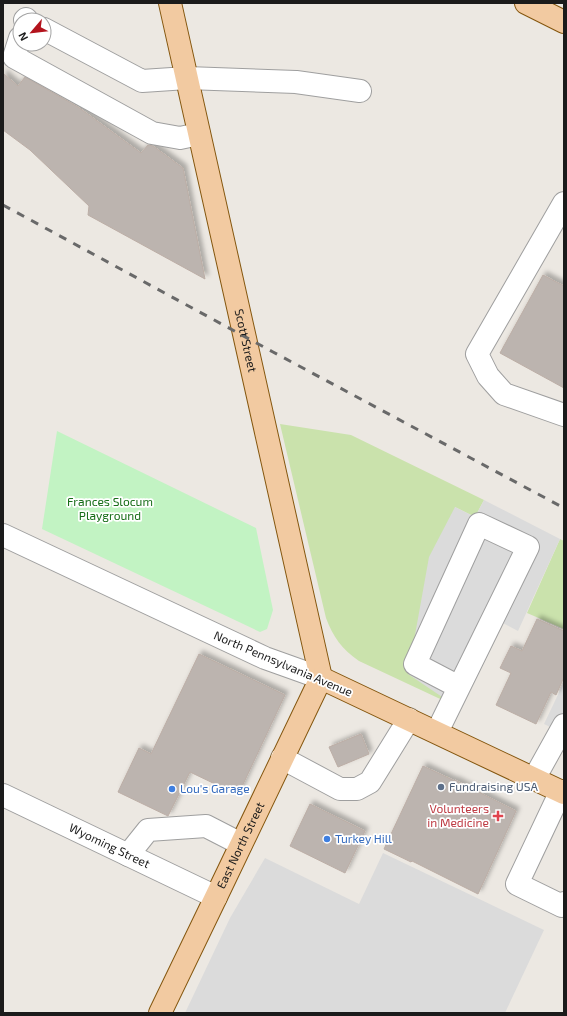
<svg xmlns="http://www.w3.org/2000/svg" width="567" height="1016" viewBox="0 0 567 1016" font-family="'Exo 2',sans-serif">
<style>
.grass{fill:#cae2ac}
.park{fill:#c2f3c3}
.parking{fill:#dbdbdb}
.building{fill:#bcb4af;stroke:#bcaea6;filter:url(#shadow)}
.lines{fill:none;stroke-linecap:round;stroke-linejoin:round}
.minor-casing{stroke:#9f9f9f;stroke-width:24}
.major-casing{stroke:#84560e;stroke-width:24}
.minor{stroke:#fff;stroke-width:22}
.major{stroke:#f2caa1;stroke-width:22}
.rail{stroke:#696969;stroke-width:3;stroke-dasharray:8 8;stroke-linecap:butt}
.service-dot{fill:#5c6f8a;stroke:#fff;stroke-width:1.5}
.shop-dot{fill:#3f7fe0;stroke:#fff;stroke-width:1.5}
.health-dot{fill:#e0444e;stroke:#fff;stroke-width:1.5}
.labels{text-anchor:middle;stroke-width:3.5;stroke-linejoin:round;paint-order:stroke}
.street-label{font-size:12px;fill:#1b1b1b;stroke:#fff}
.park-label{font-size:12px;fill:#166d17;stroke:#fff}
.service-label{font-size:12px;fill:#4e5e75;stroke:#fff;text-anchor:start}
.shop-label{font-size:12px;fill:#366cbe;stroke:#fff;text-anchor:start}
.health-label{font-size:12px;fill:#be3a42;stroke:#fff;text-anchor:end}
</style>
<defs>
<filter id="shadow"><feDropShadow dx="3.5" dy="-3.5" stdDeviation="2" flood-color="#0004"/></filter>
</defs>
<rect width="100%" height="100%" fill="#ece8e2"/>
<path class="grass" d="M280,424l71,11 133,65 -9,17 -20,-10 -2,198 -94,-44c-17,-12 -26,-24 -33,-43z
M560,539l4,2v88l-37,-16z"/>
<path class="park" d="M57,431l199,97 17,82 -6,19 -7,3 -218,-103z"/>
<path class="parking" d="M484,500l76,39 -42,92 -17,-9 -41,87 -52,-35 21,-117 26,-50 20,10z
M564,682v52l-20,-10z
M383,853l161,77 -39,83h-320l45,-95 35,-60 94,46z"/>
<path class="building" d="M3,73l15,13 7,-9 53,30 63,46 7,-8 5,1 30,22 22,111 -117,-64 1,-9 -59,-56 -27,-20z
M543,275l21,11v102l-64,-35z
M537,619l27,12v46l-8,18 -5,-3 -15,32 -40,-19 15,-32 -11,-5 11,-22 11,5z
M199,654l86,41 -47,100 -48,-23 -22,44 -50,-24 21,-44 12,6z
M361,734l8,20 -31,13 -9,-20z
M423,766l32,15v-1l61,31 -38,83 -66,-33 -1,1 -27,-13z
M310,804l55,27 -20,42 -55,-27z"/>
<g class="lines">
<defs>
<g id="minor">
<path d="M25,20l1,-1 1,1"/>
<path d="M44,29l98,52 45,-3 109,4 64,9"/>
<path d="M20,38l-6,19 138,76 28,5 19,-4"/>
<path d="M564,203l-87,151 11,22 16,18 60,21"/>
<path d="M3,535l262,123 56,20"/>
<path d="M437,732l91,-185 -49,-23 -64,140 44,23"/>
<path d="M282,758l58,31h17l13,-7 39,-63"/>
<path d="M534,779l30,-54"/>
<path d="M561,791l-44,93 45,22 2,-3"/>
<path id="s1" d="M3,795l213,102"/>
<path d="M128,855l20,-25 58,-4 35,18"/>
</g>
<g id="major">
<path id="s2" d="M170,3l151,675"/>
<path d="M526,3l38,19"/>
<path d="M321,678l243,115"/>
<path id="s3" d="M160,1013l56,-116 105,-219"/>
</g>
</defs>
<use href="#minor" class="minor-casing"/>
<use href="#major" class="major-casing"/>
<use href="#minor" class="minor"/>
<use href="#major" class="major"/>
<path class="rail" d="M3,205l270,147 291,156"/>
</g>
<circle class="service-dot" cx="441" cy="787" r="4"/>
<g class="shop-dot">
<circle cx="172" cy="789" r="4"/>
<circle cx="327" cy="839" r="4"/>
</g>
<path class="health-dot" d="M496 810h4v4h4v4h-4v4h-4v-4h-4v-4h4z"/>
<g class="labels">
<g class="street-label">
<text dy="4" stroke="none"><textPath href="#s2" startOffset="346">Scott Street</textPath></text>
<text transform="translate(283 664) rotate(23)" y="4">North Pennsylvania Avenue</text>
<text dy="4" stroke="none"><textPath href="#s1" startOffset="118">Wyoming Street</textPath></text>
<text dy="4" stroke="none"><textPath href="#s3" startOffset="186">East North Street</textPath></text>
</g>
<g class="park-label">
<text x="110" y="506">Frances Slocum<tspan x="110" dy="14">Playground</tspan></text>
</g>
<g class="service-label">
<text x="449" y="791">Fundraising USA</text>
</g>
<g class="shop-label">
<text x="180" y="793">Lou's Garage</text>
<text x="335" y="843">Turkey Hill</text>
</g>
<g class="health-label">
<text x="489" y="813">Volunteers<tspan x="489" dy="14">in Medicine</tspan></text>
</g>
</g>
<rect width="567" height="1016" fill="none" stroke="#1b1b1b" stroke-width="8"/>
<g transform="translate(32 32) rotate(242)"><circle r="19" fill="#ffffff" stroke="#a4a4a4"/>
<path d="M0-3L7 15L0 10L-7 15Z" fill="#b3131d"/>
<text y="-6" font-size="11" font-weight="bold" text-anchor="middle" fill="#1b1b1b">N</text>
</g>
</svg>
